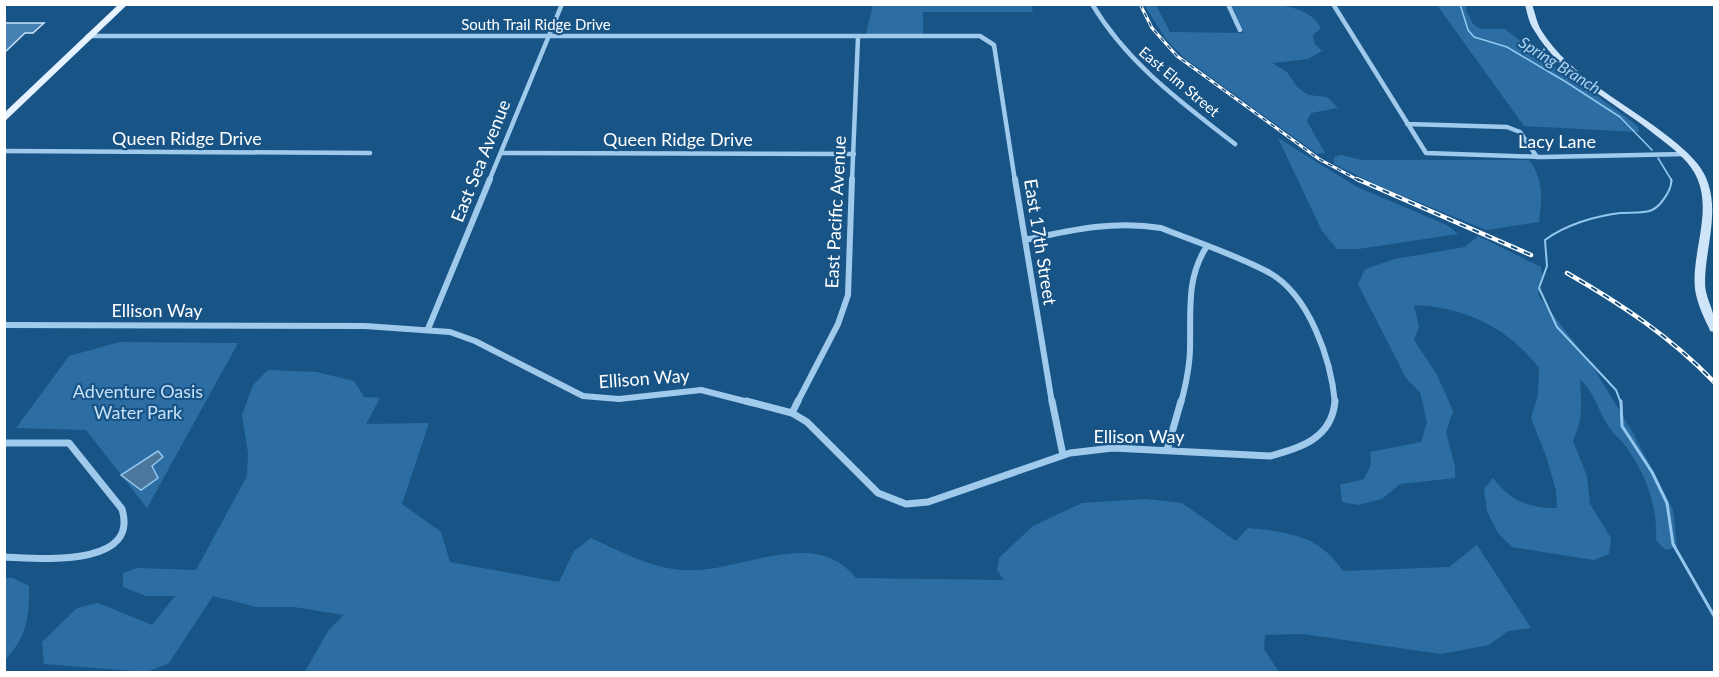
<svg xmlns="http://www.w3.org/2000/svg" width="1719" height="677" viewBox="0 0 1719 677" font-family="Lato,sans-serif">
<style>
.green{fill:#2c6ea4}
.water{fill:#4c769b;stroke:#93c7ef;stroke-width:1.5}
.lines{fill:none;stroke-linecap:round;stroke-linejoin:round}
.stream-far2{stroke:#93c7ef;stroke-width:1.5}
.stream-far1{stroke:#93c7ef;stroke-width:2}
.stream{stroke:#93c7ef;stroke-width:3}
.building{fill:#4681b2;stroke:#c6e2f9;stroke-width:1.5}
.street-far2{stroke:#a0caec;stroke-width:4.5}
.street-far1{stroke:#a0caec;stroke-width:6}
.street{stroke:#a0caec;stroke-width:7}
.secondary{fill:#cde4f9;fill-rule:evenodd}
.primary{fill:#e6f2ff;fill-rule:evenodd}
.rail-far1-casing{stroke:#fff;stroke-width:3}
.rail-casing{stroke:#fff;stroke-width:4.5}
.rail-far1{stroke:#195486;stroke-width:1.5;stroke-dasharray:5;stroke-linecap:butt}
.rail{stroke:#195486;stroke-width:2;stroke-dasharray:7;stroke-linecap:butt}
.labels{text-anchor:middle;stroke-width:4.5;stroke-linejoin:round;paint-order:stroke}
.far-street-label{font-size:15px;fill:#fff;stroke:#195486}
.far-water-label{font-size:16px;font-style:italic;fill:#acd4f4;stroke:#195486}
.street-label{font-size:18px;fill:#fff;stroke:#195486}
.park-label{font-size:18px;fill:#c6e2f9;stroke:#195486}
</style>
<rect width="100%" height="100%" fill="#195486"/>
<path class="green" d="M1031,4l2,8h-110v22h-57l7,-29z
M1144,5h12l14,27 74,1 -12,-28c28,-1 74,-5 89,23l-8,7 1,8 8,8 -14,8 -36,4 15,9 10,15 11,8 19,2 11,11 -27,5 -4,8 18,32 -8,1 -134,-97 -17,-18z
M1437,5h30l-1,5 7,14 7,5h25l43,34 21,12 69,51 1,6 -115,-6z
M1278,138l79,49 90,38 11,9 -100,15h-21l-15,-18z
M1341,155l21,5h167c15,20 13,38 10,62l-53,8 -107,-44 -45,-22v-7z
M1478,236l63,31 1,10 -4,18 55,72 40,66 40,77 4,37 -12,3 -9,-10c2,-32 -10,-66 -29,-92 -5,-7 -13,-14 -18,-21 -11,-16 -14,-34 -29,-48 1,26 4,37 -7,62l14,35 3,28 21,34 -2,16 -15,6 -82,-13 -14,-14 -11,-22 -3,-22 9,-11c17,23 36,30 64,30l-1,-18 -10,-34 -15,-38 7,-23 1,-27c-31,-40 -73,-61 -125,-63l5,22 -5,13 23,35 16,36 -7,21 9,35v11l-55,6 -18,15 -24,6 -16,-3 -2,-17 24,-6 7,-14 -1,-13 51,-10 6,-20 -7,-30 -14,-14 -48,-94 7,-15 30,-10 70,-12z
M120,342l118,1 -91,165 -61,-78 -70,-2 53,-72z
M268,370l48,2 38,9 10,16 16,1 -14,26 63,-1 -27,81 39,28 9,30 109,20 15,-31 17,-13c28,13 60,30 91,32 56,5 131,-46 174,8l148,2 -7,-10 2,-12 34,-32 49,-23 63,-4 37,4 54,38 12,-13c40,4 71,7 95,43l106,-4 28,-22 54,83 -23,3 -19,14 -48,9 -138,-20 -38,1 -1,14 15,23h-974l23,-41 16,-16 -50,-8h-37l-44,-11 -44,67 -22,9 -103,-8 -2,-22 35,-34 21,-5 54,22 23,-29h-29l-23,-9v-14l14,-5 59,2 51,-94 1,-23 -6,-38 11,-30z
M5,578h8l16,8c0,32 -2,51 -24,74z"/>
<path class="water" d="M158,451l5,6 -11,9 6,12 -17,12 -20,-15z"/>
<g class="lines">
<path class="stream-far2" d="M1460,4l8,26 6,7 33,10 59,35 54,35 32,33
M1658,158l14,23"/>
<path class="stream-far1" d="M1621,403l-5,-13 -59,-63 -18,-39 8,-22 -2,-26c20,-15 50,-24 75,-27 10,-1 23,1 32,-3 9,-4 21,-22 19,-31"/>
<path class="stream" d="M1621,401l1,25 30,46 15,31 6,41 41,72"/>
</g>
<path class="building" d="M4,23h40l-11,10h-8l-21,20z"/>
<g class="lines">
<path class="street-far2" d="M1092,4c36,60 89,98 143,140
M1228,4l12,26
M1333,4l93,149 118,4 141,-3
M88,36h892l14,9 21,136
M1407,124l100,3 13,5 17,25
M4,151l366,2
M501,153l353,1
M489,181l73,-177
M852,181l6,-144"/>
<path class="street-far1" d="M1015,179l37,224
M1025,240c46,-10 89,-20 136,-12 35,14 73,26 107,44 41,22 63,87 67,131
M4,325l361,1 85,6 25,9 108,55 36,3 82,-9 51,13
M428,329l62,-150
M797,403l41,-79 10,-29 4,-116
M1181,403c5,-19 9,-37 9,-56 1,-37 -4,-69 17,-101"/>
<path class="street" d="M746,401l46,12 15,9 71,71 28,11 22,-2 142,-49 43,-5 157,8c31,-8 62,-18 65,-55
M1052,401l11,54
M792,413l6,-12
M4,443h65l53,66c18,60 -85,49 -118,48
M1167,450l14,-49"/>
<path class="secondary" d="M1525,4h7c3,9 5,19 9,26 30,48 87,74 129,108 15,12 32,26 38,45 11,32 -3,67 -3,100 0,13 7,23 9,35 1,4 0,10 0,14l-4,-1 -1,-3c-6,-12 -12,-25 -14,-39 -4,-38 20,-81 -1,-117 -8,-14 -23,-25 -36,-35 -41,-34 -96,-59 -124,-107 -5,-7 -7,-17 -9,-26z"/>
<path class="primary" d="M119,4h9l-124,118v-9z"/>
<defs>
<path id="rail-far1" d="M1140,4l12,24 25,28 142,103 41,22"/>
<path id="rail" d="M1357,179l174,76
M1567,273c54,31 104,64 147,109"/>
</defs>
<use href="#rail-far1" class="rail-far1-casing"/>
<use href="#rail" class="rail-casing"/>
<use href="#rail-far1" class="rail-far1"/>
<use href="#rail" class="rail"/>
</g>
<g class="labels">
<g class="far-street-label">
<text x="536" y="30">South Trail Ridge Drive</text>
<text transform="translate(1179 82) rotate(40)" y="5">East Elm Street</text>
</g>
<g class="far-water-label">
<text transform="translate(1560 65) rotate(32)" y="6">Spring Branch</text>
</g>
<g class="street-label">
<text x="187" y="145">Queen Ridge Drive</text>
<text x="678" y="146">Queen Ridge Drive</text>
<text x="1557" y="148">Lacy Lane</text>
<text transform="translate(481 161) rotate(-68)" y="6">East Sea Avenue</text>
<text transform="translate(836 212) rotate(-87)" y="6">East Pacific Avenue</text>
<text transform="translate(1040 242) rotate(81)" y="6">East 17th Street</text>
<text x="157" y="317">Ellison Way</text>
<text transform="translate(644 379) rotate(-4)" y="6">Ellison Way</text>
<text x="1139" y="443">Ellison Way</text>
</g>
<g class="park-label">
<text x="138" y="398">Adventure Oasis<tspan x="138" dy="21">Water Park</tspan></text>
</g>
</g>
<rect width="1719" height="677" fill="none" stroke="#ffffff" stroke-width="12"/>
</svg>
